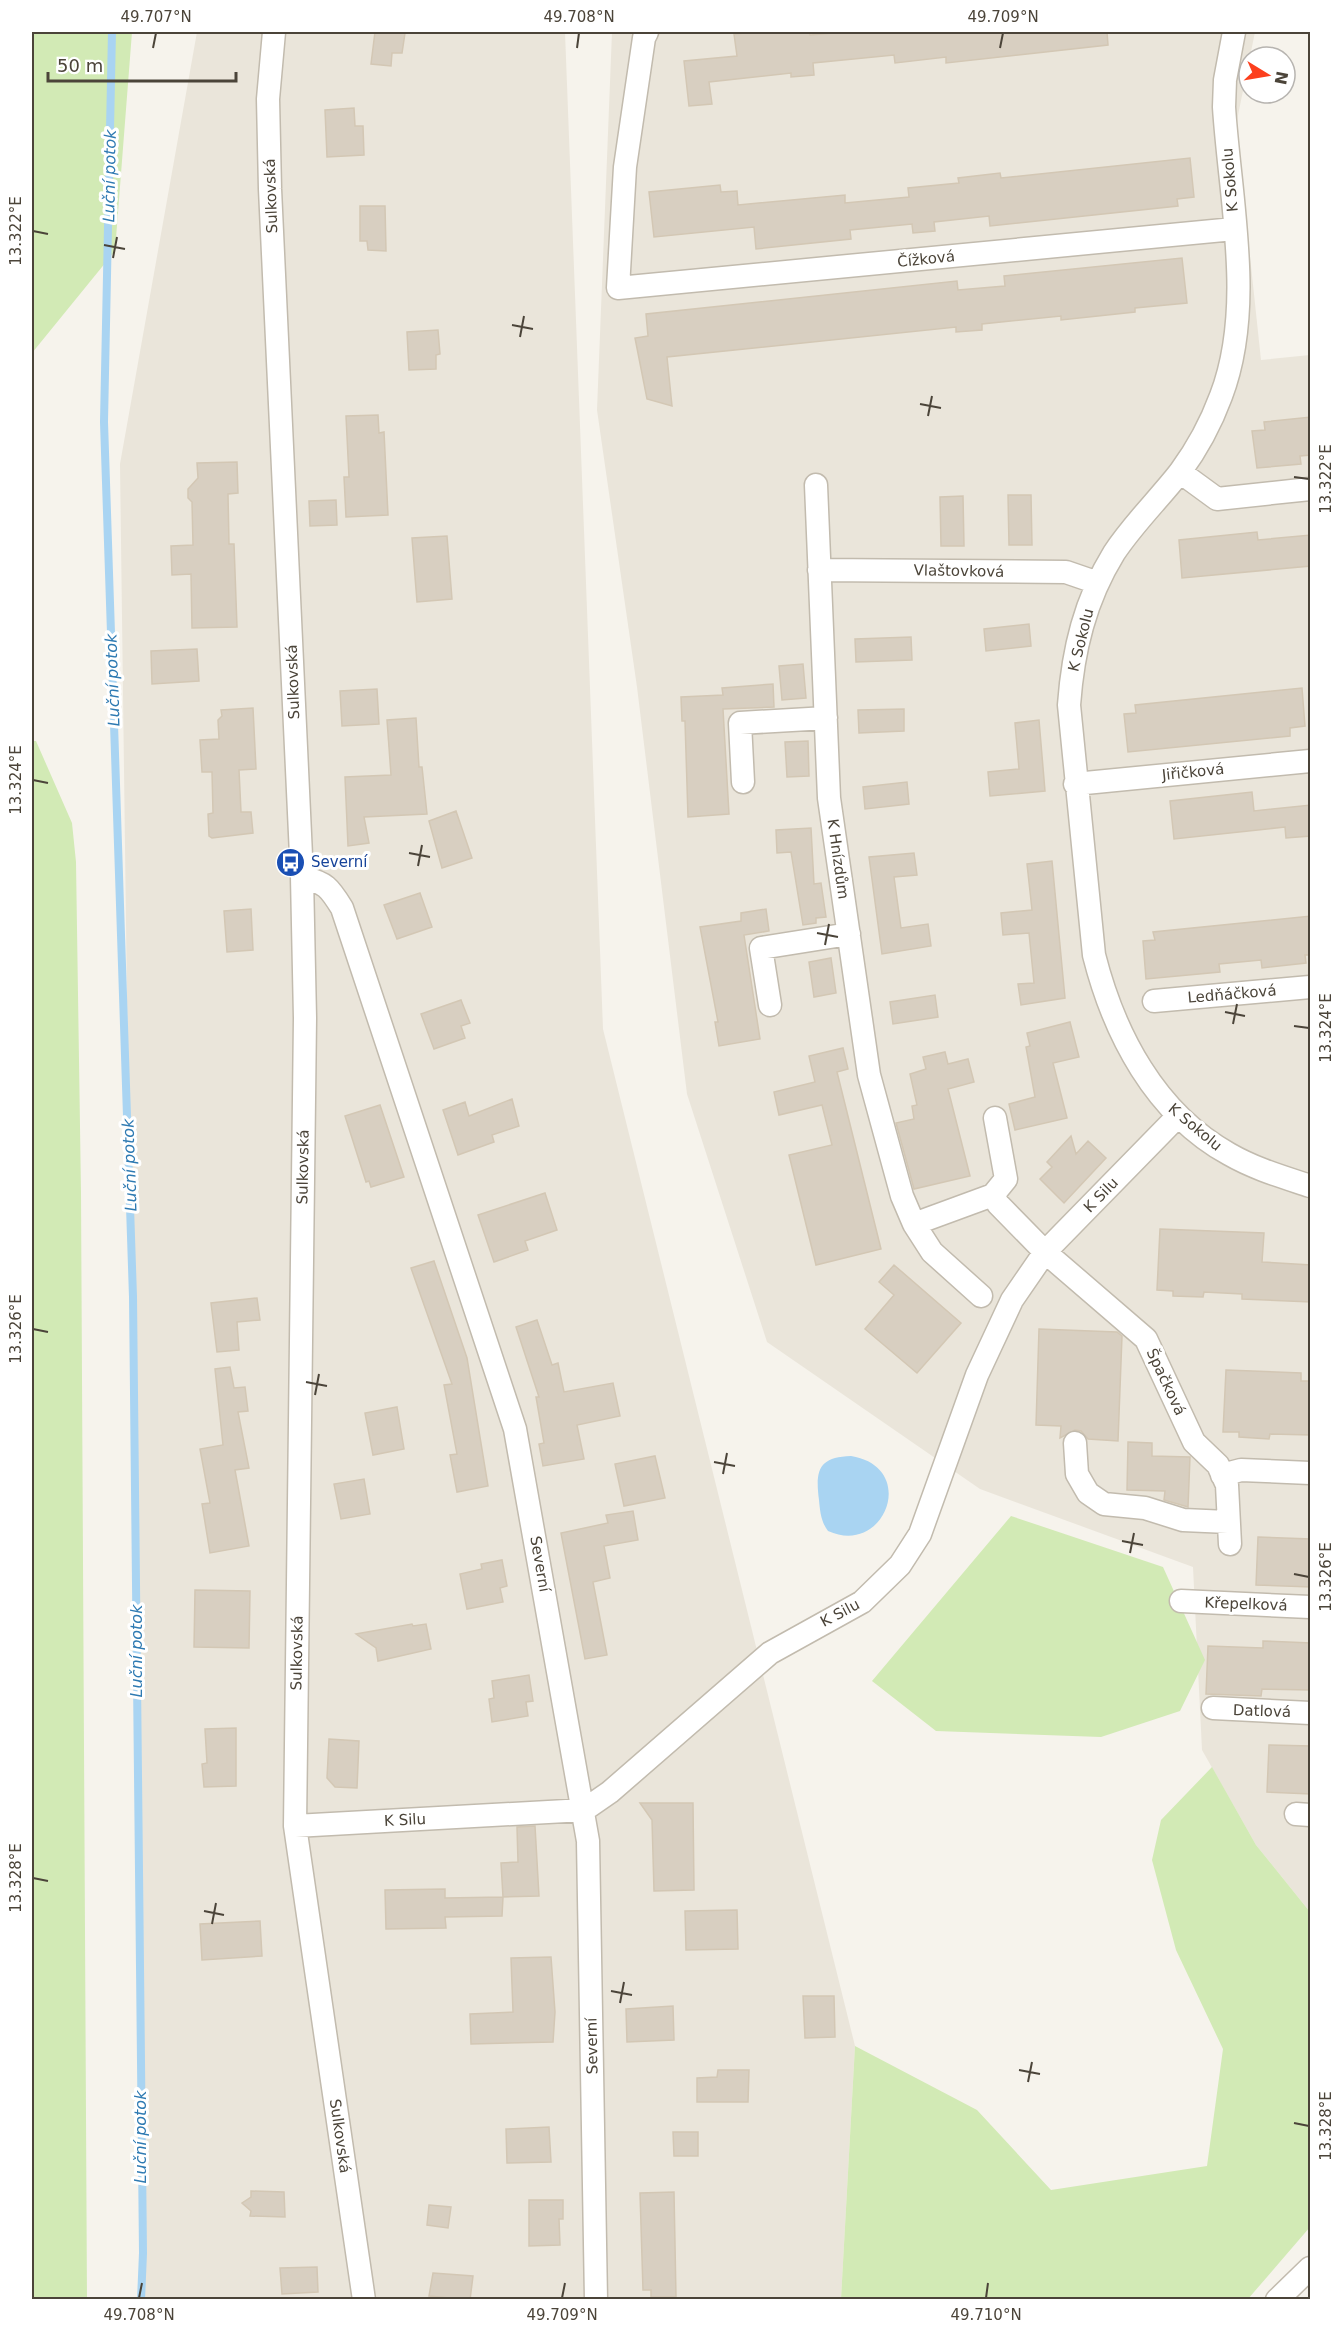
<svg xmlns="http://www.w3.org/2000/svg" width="1342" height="2331" viewBox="0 0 1342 2331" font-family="'DejaVu Sans',sans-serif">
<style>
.residential{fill:#eae5da}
.green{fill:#d2eab5}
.water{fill:#a9d4f2}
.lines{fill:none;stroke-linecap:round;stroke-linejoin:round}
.stream{stroke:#a9d4f2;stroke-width:8}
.building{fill:#d8cfc1;stroke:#d3c7b4;stroke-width:1.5}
.street-casing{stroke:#c2bbae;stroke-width:25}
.street{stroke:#fff;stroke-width:22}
.ticks{fill:none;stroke:#4b4439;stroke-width:2}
.labels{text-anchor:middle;stroke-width:6;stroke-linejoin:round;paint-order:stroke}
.street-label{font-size:15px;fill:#4b4439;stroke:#fff}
.transit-label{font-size:15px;fill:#164399;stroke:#fff;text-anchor:start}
.water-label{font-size:16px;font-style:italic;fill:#2e7ab2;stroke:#fff}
.neatline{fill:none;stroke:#4b4439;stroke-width:2}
.ticks-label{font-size:15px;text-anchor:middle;fill:#4b4439}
</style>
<rect width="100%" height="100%" fill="#f6f3ec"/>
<path class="residential" d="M197,32h368l38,997 252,1017 -14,253h-697l-24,-1835z
M612,32h643l-19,93 25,235 49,-5v1557l-54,-67 -54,-95 -9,-183 -213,-78 -213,-147 -80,-248 -50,-407 -40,-277z"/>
<path class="green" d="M32,32h100l-17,219 -83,102z
M32,741h4l36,82 4,39 5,330 6,1108 -55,-1z
M1011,1516l152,51 42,93 -25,51 -79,26 -165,-6 -64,-50z
M1212,1767l44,78 54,67v315l-62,72h-407l14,-253 122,64 74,80 156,-24 16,-117 -47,-99 -24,-90 9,-40z"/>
<path class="water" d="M851,1456c68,11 34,101 -23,75 -7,-9 -8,-20 -9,-31 -4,-30 0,-43 32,-44z"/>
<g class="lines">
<path class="stream" d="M112,32l-8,390 29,875 10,956 -2,47"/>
</g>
<path class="building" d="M375,32l30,1 -3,20h-10l-1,13 -20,-2z
M755,32h54l1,3 36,-3h261l1,13 -162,18v-6l-51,6 -1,-8 -81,8 1,12 -23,2v-4l-82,9 3,22 -23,2 -5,-45 53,-5 -3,-22z
M354,108l1,18h8l1,29 -37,2 -2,-47z
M1190,158l4,39 -17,2 1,7 -188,20 -1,-10 -55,6 1,9 -22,2 -1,-9 -62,6 1,9 -95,10 -2,-22 -100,10 -5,-45 71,-7 1,7 16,-1 1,14 107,-10v8l64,-6 -1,-9 51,-5 -1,-5 42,-5 1,5z
M360,206h25l1,45 -18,-1 -1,-9h-7z
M1182,258l5,45 -52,5v4l-74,8v-4l-79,8v6l-26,2v-5l-289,30 5,49 -25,-7 -12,-61 13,-2 -2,-22 311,-33 1,9 47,-4 -1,-10z
M438,330l2,24 -4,1v14l-27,1 -2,-38z
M378,415l1,18 5,-1 4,83 -42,2 -2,-40h5l-3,-61z
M1311,417v38l-11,1 1,8 -44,4 -5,-37 13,-1 -1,-8z
M237,462l1,31 -10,1 1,50h5l3,83 -45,1 -1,-54 -19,1 -1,-29 22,-1 -1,-43 -4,-4v-9l10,-11 -1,-15z
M1008,495h23l1,50h-23z
M963,496l1,50h-23l-1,-49z
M336,500l1,25 -27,1 -1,-25z
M1257,532l1,8 53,-5v31l-129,12 -3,-38z
M447,536l5,63 -35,3 -5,-64z
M1029,624l2,22 -45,5 -2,-22z
M911,637l1,23 -56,2 -1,-23z
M197,649l2,32 -47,3 -1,-33z
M803,664l3,34 -24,2 -3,-34z
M773,684l1,23 -51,2 6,105 -41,3 -3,-96h-3l-1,-24 42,-2 -1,-7z
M1302,688l3,38 -15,2v8l-162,16 -4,-38 12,-1 -1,-8z
M377,689l2,35 -37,2 -2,-35z
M253,708l3,61 -17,1 2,42h10l2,21 -41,5 -3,-2 -1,-22 5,-1 -1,-41h-10l-2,-32 19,-1 -1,-19 4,-4 -1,-6z
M904,709v22l-45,2 -1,-23z
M416,718l3,49h3l5,47 -63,3 5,26 -21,3 -3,-69 46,-2 -4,-55z
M1039,720l6,71 -55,5 -2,-24 31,-3 -4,-46z
M808,741l1,35 -22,1 -2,-35z
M907,782l2,22 -44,5 -2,-22z
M1252,792l2,19 57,-6v31l-25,2 -1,-11 -111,12 -4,-38z
M456,811l16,47 -30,10 -13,-47z
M811,828l3,56 7,-1 5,34 -10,1v5l-13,2 -12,-73 -14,1 -1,-23z
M914,853l3,22 -23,2 7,51 27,-4 3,22 -49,8 -13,-97z
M1052,861l13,137 -44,7 -3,-21 16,-1 -5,-50 -26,2 -2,-22 31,-3 -5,-46z
M420,893l12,34 -35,12 -13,-34z
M251,909l2,41 -26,2 -3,-41z
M766,909l3,22 -25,4 16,104 -41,7 -4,-24h3l-18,-95 41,-6v-8z
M1311,916v39h-6l1,8 -44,5 -1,-8 -42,4 1,8 -74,7 -3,-38 12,-1 -2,-8z
M831,958l5,35 -22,4 -5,-35z
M935,995l3,22 -45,7 -3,-22z
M461,1000l9,23 -9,3 4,12 -31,11 -13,-35z
M1070,1022l9,35 -26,6 14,55 -52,12 -6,-26 26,-7 -9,-50 4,-1 -3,-13z
M843,1048l5,21 -11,3 44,177 -65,16 -27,-110 43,-10 -10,-40 -43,10 -5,-23 41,-10 -6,-26z
M945,1052l3,12 20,-5 6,23 -26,7 22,87 -56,13 -18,-66 18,-4 -2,-13 5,-1 -7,-31 16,-5 -3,-12z
M512,1099l7,27 -27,9 2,7 -36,13 -15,-45 22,-8 4,14z
M380,1105l24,72 -33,10 -2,-6 -3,1 -21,-66z
M1071,1136l5,18 12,-13 18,17 -42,45 -24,-24 12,-12 -5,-5z
M545,1193l12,37 -32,11 3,9 -34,12 -16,-47z
M1160,1229l104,4 -2,29 49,3v37l-69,-3v-5l-38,-2 -1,5 -30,-1v-5l-16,-1z
M434,1261l33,97 21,128 -31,6 -7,-37 7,-1 -13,-69 8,-1 -41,-116z
M894,1265l67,58 -44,50 -52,-44 29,-34 -15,-13z
M257,1298l3,22 -23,2 2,28 -22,2 -6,-49z
M537,1320l15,45 6,-2 6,29 49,-9 7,33 -43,9 7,34 -41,7 -4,-22 5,-1 -8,-46h3l-23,-70z
M1039,1329l78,3 5,4 -4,105 -30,-2 -7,-8 -6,-1 -15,8 1,-12 -25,-1z
M230,1367l4,21 11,-1 3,24 -10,1 11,56 -14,2 14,76 -39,7 -8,-49 8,-1 -10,-54 23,-4 -8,-76z
M1226,1370l75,3v8h10v54l-41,-1 -1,5 -30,-2v-5h-16z
M397,1407l7,42 -31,6 -8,-42z
M1128,1442l24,1v13l38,1 -2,50 -24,-7 1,-9 -38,-1z
M655,1456l10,42 -41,8 -9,-42z
M364,1479l6,35 -29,5 -7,-35z
M633,1511l5,29 -34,6 6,32 -17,4 14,73 -22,4 -24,-126 47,-10 -2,-8z
M1258,1537l53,2v48l-55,-2z
M502,1560l5,26 -7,2 3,14 -36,7 -7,-35 22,-5 -1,-5z
M195,1590l55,1 -1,57 -55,-1z
M412,1624l1,2 13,-2 5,25 -53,12 -2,-13 -20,-14z
M1263,1641l48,2v47l-49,-1 -1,7 -55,-2 2,-48 55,2z
M529,1675l4,26 -7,1 2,14 -36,6 -3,-23 5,-1 -2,-17z
M236,1728v58l-32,1 -2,-23 5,-1 -2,-34z
M329,1739l30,2 -2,47 -22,-1 -8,-9z
M1269,1745l42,1v48l-44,-2z
M640,1803h53l1,87 -40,1 -2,-71z
M535,1826l4,70 -36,1 -2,-34 17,-1 -1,-35z
M445,1889v9l58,-1 -1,19 -57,1 1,11 -60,1 -1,-39z
M737,1910l1,39 -52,1 -1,-39z
M260,1921l2,35 -60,4 -2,-36z
M551,1957l4,55 -2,30 -82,2 -1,-30 43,-2 -2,-54z
M803,1996h31l1,41 -30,1z
M673,2006l1,34 -47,2 -1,-33z
M718,2070h31l-1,32h-51v-24l20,-1z
M549,2127l2,35 -44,1 -1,-34z
M673,2132h25v24h-24z
M251,2191l33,1 1,25 -35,-1 1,-5 -9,-8 9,-6z
M674,2192l2,105h-25v-7h-8l-3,-97z
M529,2200h34v19h-4l1,26 -31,1z
M429,2205l22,2 -3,21 -21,-3z
M317,2267l1,25 -36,2 -2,-26z
M433,2273l40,3 -3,24 -41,-4z"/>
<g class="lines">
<defs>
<path id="street" d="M274,32l-6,67 2,90 32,688 3,141 -10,808 69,474
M647,32l-3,6 -19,129 -7,121 616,-59
M1234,32l-9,48 -1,27c6,93 31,200 -3,289 -10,27 -24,53 -41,76 -21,27 -47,52 -66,81 -29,47 -41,97 -45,152l25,250c20,79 61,158 135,199 26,15 54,23 81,32
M1180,472l37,27 93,-10
M816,485l13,313 40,277 33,121 12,28
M819,570l247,2 32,11
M743,782l-3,-59 86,-5
M1075,784l235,-23
M302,877c24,6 27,10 40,31l173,521 73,412 8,459
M1154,1001l156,-14
M770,1005l-9,-57 88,-14
M995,1118l11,61 -13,16 5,9 47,48 101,87 48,103 24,23 9,20 3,59
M981,1296l-49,-44 -18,-28 79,-29
M1075,1443l2,31 11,19 16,11 41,4 38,12 45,2
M1222,1475l19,-5 69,3
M1181,1601l129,6
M1213,1708l97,5
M1296,1814l14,1
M295,1826l289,-16 26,-18 160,-139 92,-51 38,-37 20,-31 57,-159 35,-75 33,-48 133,-136
M1277,2300l33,-32"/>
</defs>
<use href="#street" class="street-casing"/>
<use href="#street" class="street"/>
</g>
<path class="ticks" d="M153,48l3,-15M577,48l2,-15M1000,48l3,-15M33,231l15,3M104,245l21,4M113,258l4,-21M512,325l21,4M520,337l4,-21M920,404l21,4M928,416l4,-20M1294,477l15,2M33,780l15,3M409,853l21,4M418,866l4,-21M817,933l21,4M825,945l4,-21M1225,1012l20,4M1233,1024l4,-20M1294,1026l15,2M33,1329l15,3M306,1382l21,4M315,1395l4,-21M714,1462l21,4M723,1474l4,-21M1122,1541l21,4M1130,1553l4,-20M1294,1574l15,3M33,1878l15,3M204,1911l20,4M212,1924l4,-21M611,1991l21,4M620,2003l4,-21M1019,2070l21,4M1028,2082l4,-20M1294,2123l15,3M139,2298l3,-15M562,2298l3,-15M986,2298l2,-15"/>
<defs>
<symbol id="bus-disc" viewBox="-11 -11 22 22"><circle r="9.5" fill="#1a4fb4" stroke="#fff"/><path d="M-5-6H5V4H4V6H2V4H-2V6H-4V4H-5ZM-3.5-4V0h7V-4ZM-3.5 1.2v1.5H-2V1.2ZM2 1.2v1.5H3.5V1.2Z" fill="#fff"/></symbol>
</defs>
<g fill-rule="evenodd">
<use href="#bus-disc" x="274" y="846" width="33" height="33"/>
</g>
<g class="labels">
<g class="street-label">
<text transform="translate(1230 180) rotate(-95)" y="5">K Sokolu</text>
<text transform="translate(271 196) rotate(-92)" y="5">Sulkovská</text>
<text transform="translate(926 259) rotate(-6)" y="5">Čížková</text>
<text transform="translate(959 571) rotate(1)" y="5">Vlaštovková</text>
<text transform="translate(1081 640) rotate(-76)" y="5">K Sokolu</text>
<text transform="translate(293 682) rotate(-92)" y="5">Sulkovská</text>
<text transform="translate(1193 772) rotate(-6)" y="5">Jiřičková</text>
<text transform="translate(838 859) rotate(82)" y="5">K Hnízdům</text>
<text transform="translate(1232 994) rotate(-5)" y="5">Ledňáčková</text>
<text transform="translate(1195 1127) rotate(40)" y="5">K Sokolu</text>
<text transform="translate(303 1167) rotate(-89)" y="5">Sulkovská</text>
<text transform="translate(1101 1195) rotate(-46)" y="5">K Silu</text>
<text transform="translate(1166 1382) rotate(65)" y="5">Špačková</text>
<text transform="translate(540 1564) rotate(80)" y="5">Severní</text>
<text transform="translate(1246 1604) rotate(2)" y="5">Křepelková</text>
<text transform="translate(840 1613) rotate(-28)" y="5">K Silu</text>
<text transform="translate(297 1653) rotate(-89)" y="5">Sulkovská</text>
<text transform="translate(1262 1711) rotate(2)" y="5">Datlová</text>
<text transform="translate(405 1820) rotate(-3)" y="5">K Silu</text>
<text transform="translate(592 2046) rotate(-91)" y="5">Severní</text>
<text transform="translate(340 2136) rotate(82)" y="5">Sulkovská</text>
</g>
<g class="transit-label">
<text x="311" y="867">Severní</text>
</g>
<g class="water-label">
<text transform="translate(109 176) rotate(-89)" y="6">Luční potok</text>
<text transform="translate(112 680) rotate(-92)" y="6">Luční potok</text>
<text transform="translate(129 1165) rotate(-92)" y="6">Luční potok</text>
<text transform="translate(136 1651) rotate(-90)" y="6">Luční potok</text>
<text transform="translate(140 2137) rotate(-90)" y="6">Luční potok</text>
</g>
</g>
<rect width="1342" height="2331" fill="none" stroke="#ffffff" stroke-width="66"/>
<g transform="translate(1267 75) rotate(101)"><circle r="28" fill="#ffffff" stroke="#b7b4b0" stroke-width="1.5"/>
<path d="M0-4.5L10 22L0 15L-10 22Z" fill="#fc3f1d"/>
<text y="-9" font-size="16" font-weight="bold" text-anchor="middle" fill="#4b4439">N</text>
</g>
<path d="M48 72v9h188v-9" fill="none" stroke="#4b4439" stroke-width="3"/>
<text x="57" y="72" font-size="18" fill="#4b4439" stroke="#ffffff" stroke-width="4.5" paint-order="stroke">50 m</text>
<rect x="33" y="33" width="1276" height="2265" class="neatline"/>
<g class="ticks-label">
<text x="156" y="22">49.707°N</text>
<text x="579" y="22">49.708°N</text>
<text x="1003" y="22">49.709°N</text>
<text transform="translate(16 231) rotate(-90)" y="5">13.322°E</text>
<text transform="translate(1326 479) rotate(-90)" y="5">13.322°E</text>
<text transform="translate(16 780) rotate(-90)" y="5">13.324°E</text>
<text transform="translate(1326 1028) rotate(-90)" y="5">13.324°E</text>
<text transform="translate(16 1329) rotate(-90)" y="5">13.326°E</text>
<text transform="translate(1326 1577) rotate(-90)" y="5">13.326°E</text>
<text transform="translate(16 1878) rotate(-90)" y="5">13.328°E</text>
<text transform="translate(1326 2126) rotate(-90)" y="5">13.328°E</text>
<text x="139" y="2320">49.708°N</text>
<text x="562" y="2320">49.709°N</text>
<text x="986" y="2320">49.710°N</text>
</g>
</svg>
